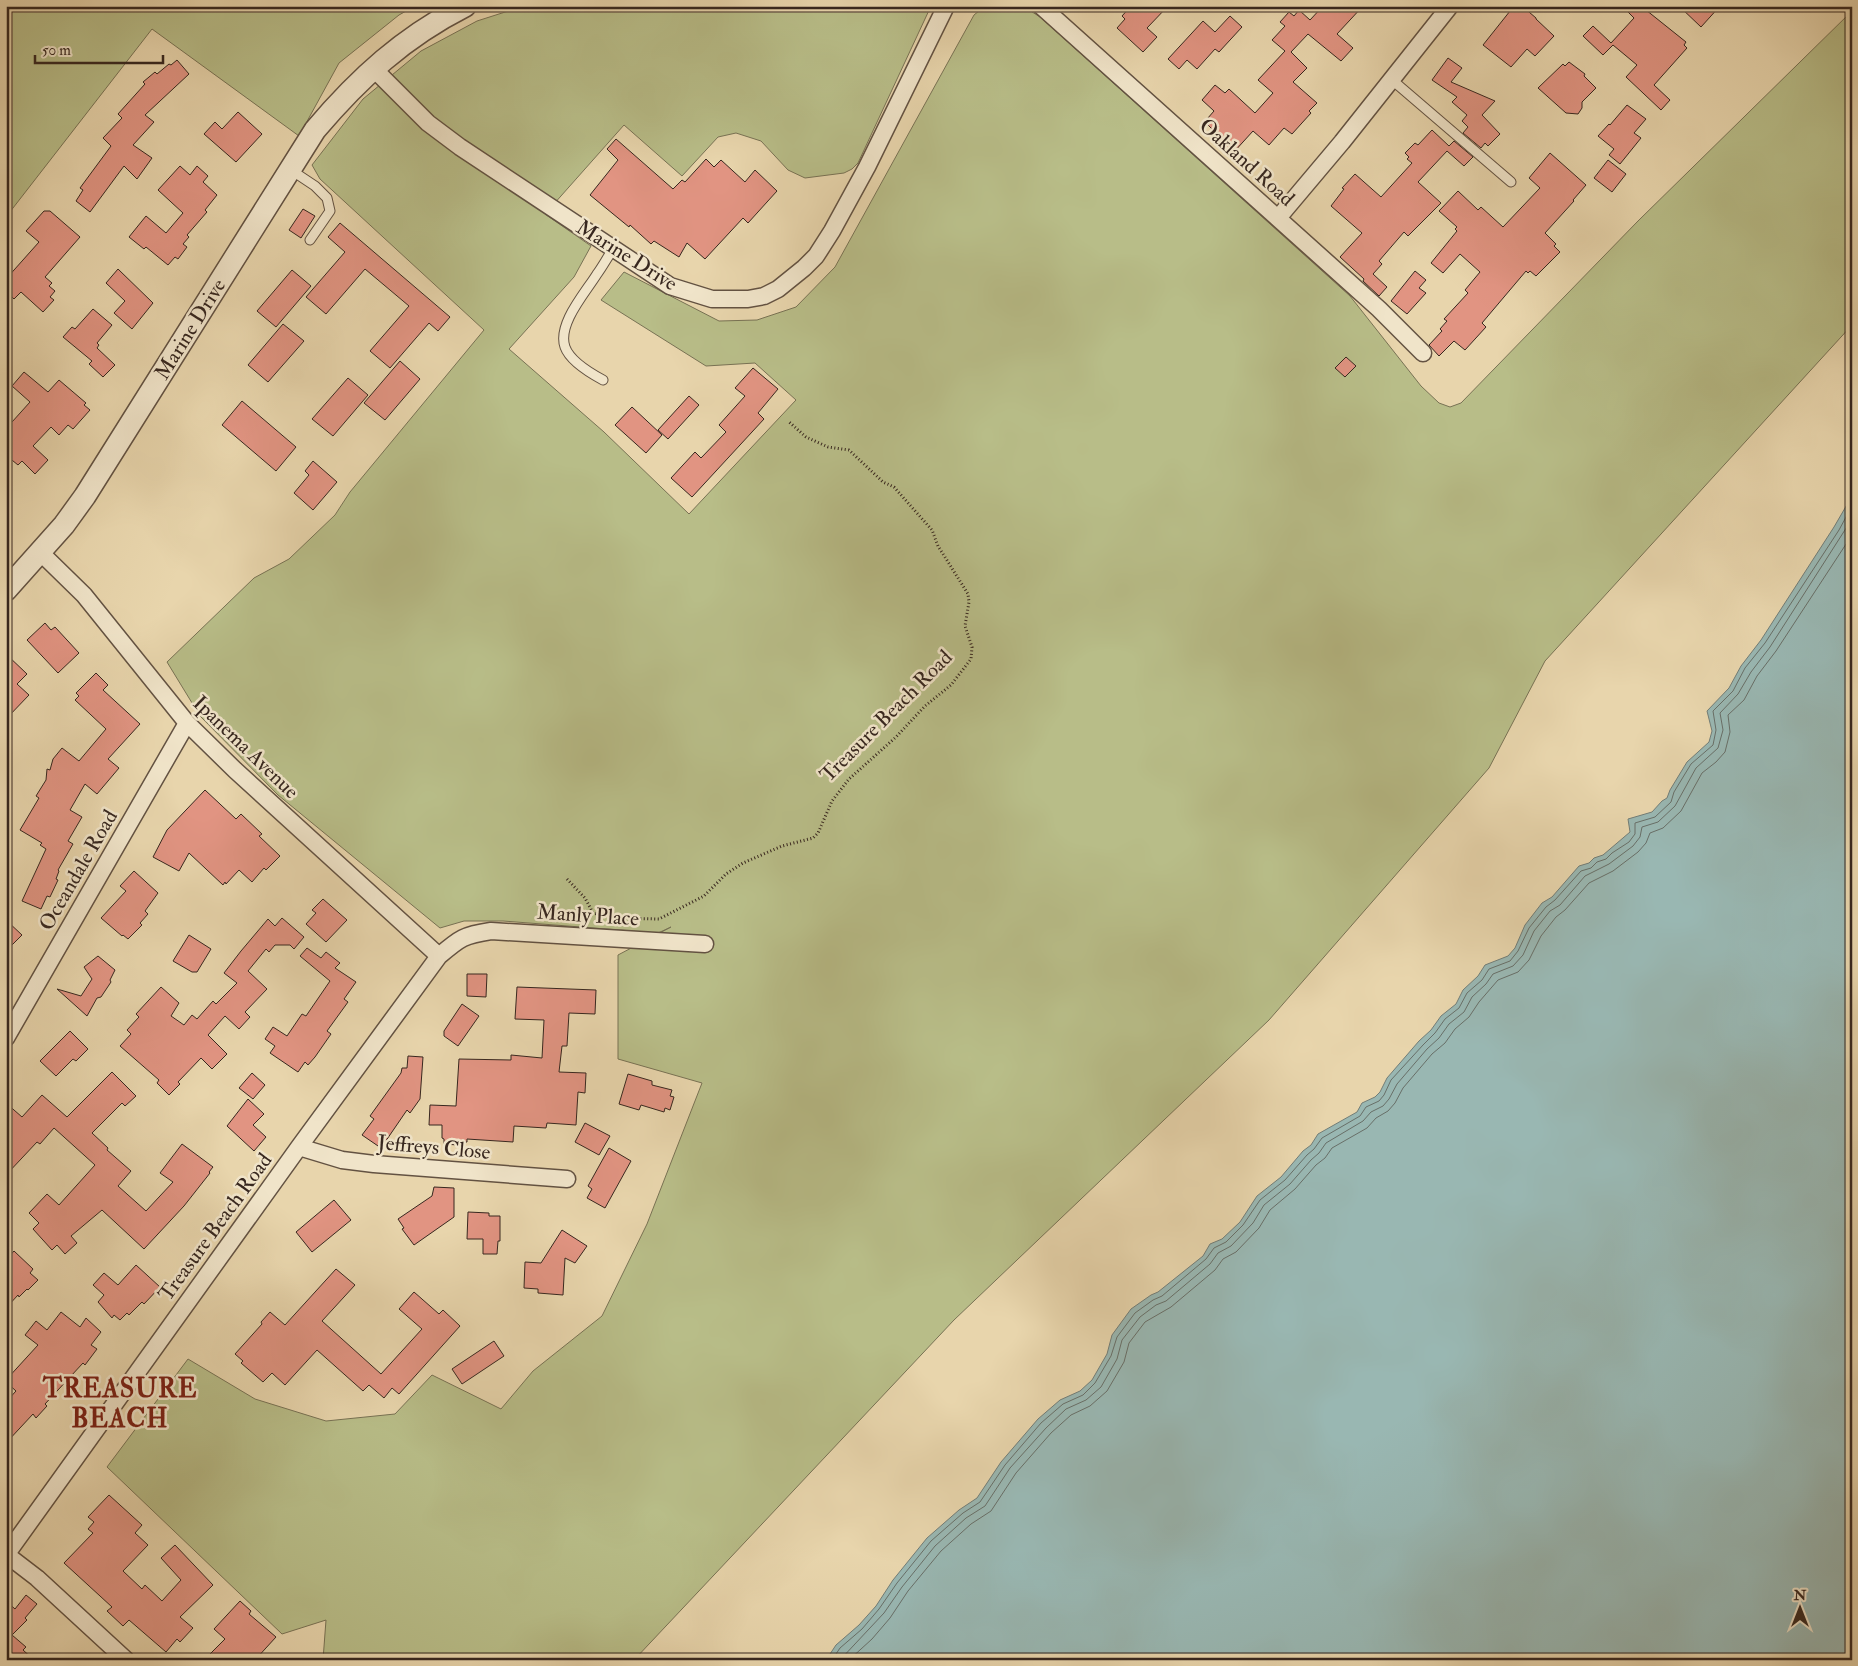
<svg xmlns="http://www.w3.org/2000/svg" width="1858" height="1666" viewBox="0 0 1858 1666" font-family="'IM FELL Double Pica',serif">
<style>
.green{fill:#b8bd88;stroke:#787254}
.water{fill:#99b7b2;stroke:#727d77}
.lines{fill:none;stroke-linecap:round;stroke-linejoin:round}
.shore{stroke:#686f68;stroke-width:1}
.building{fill:#e19482;stroke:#37271f}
.service-casing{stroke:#635242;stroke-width:11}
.minor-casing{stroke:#635242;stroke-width:19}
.tertiary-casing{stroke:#635242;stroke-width:24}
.path{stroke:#37271f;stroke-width:3;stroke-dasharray:1 2.5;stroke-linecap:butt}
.service{stroke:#f0e4c9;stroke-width:9}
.minor{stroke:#f0e4c9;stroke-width:16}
.tertiary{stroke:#f0e4c9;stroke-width:21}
.labels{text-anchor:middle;stroke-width:5;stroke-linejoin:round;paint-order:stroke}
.street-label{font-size:21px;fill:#37271f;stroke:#f0e4c9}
.district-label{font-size:26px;font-weight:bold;letter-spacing:1px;fill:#7a1f14;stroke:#f0e4c9}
</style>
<rect width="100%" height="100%" fill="#e8d5ac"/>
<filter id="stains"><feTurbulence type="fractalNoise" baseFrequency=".004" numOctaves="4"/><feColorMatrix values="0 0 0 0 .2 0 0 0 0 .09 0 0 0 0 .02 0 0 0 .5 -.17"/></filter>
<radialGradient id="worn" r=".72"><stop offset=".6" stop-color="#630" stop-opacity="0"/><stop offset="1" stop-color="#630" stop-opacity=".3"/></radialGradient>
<path class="green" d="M6,6h409l-16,9 -60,48 -40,73 -147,-107 -146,188z
M524,6h407l-73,157 -6,6 -8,4 -39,5 -17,-8 -27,-29 -25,-8 -18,4 -36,39 -58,-51 -79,89 46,32 -17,31 -65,72 95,83 85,82 107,-114 -41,-37 -49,3 -105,-66 23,-28 95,49 38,-1 39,-13 39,-40 139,-252 11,-9h38l17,11 310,279 71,90 18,17 11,4 11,-4 177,-182 214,-210v314l-307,336 -56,107 -220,252 -315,300 -320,340h-311l3,-40 -44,14 -175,-167 81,-108 67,40 71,22 69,-7 37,-39 69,34 32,-38 69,-55 45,-92 55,-141 -84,-24v-104l53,-28 -13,6 -155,-12h-39l-24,7 -162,-133 -78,-79 -33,-54 87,-84 35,-19 46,-44 15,-23 134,-162 -164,-151 -8,-14 51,-66 58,-48 56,-30z"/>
<path class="water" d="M1852,496v1164h-1026l10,-15 23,-20 17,-19 17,-26 34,-42 32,-28 18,-12 24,-36 37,-43 22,-19 20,-9 12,-11 15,-26 5,-19 19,-26 20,-14 7,-3 45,-36 7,-12 12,-5 18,-17 17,-26 24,-19 22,-26 8,-6 7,-11 39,-22 5,-9 13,-6 5,-5 7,-14 32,-37 12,-11 10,-14 15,-12 7,-14 15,-14 7,-11 23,-9 7,-8 10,-23 17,-22 10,-6 27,-31 10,-3 5,-5 9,-3 27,-23 -2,-13 24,-7 10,-11 5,-3 3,-8 17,-28 22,-20 3,-11 -5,-20 22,-23 12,-22 20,-26 73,-113z"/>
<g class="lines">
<path class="shore" d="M832,1660l8,-12 22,-19 17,-20 18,-26 34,-42 32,-28 17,-11 25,-37 36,-42 22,-19 20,-9 12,-12 16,-27 6,-19 18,-24 18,-13 9,-4 44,-37 8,-11 12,-6 17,-17 17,-25 25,-20 22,-25 7,-6 8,-11 38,-22 6,-9 13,-6 5,-6 7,-15 32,-35 12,-12 10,-14 14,-11 8,-15 15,-13 7,-11 21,-8 8,-10 11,-23 17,-21 9,-7 26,-29 10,-3 6,-6 9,-3 6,-6 17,-11 6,-8v-11l20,-6 16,-15 3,-10 17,-28 22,-19 3,-15 -3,-19 20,-20 12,-23 20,-25 74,-113 13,-24
M840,1660l44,-47 18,-26 33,-41 31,-28 19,-12 25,-38 36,-40 20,-19 20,-9 15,-13 16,-28 5,-19 18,-23 16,-12 10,-4 44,-37 8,-11 13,-7 22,-23 11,-18 26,-21 21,-24 8,-7 7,-10 37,-22 8,-9 12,-6 6,-7 8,-15 30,-35 12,-11 10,-14 15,-12 8,-15 14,-13 7,-10 20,-8 10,-11 11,-24 16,-20 10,-6 25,-29 24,-12 24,-18 7,-9 2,-10 16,-5 17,-16 21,-38 22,-20 5,-18 -3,-17 18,-19 13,-22 19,-25 82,-128
M849,1660l23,-21 18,-21 18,-27 33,-40 30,-27 20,-13 25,-38 35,-40 20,-18 19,-9 17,-15 17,-29 5,-19 16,-21 26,-15 44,-37 8,-11 13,-7 23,-24 11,-18 25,-21 21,-24 9,-7 7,-10 35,-20 9,-10 12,-7 7,-8 8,-15 29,-34 13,-11 10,-14 14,-12 10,-15 19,-22 20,-8 11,-12 12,-24 15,-19 9,-7 24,-27 24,-12 25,-19 8,-9 4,-10 13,-5 18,-17 21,-38 14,-11 9,-10 5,-20 -2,-17 16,-15 13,-24 19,-25 76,-116"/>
</g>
<path class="building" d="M1131,6h37l-21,22 10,9 -14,15 -26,-24 8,-9 -3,-3z
M1323,6h40l-26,28 16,14 -12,13 -33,-27 -17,18 16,16 -14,14 24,21 -8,8 2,2 -19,21 -8,-6 -15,17 -16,-14 -20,22 -21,-20 2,-2 -7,-7v-5l7,-8 -12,-11 13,-15 10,8 4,-4 26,24 18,-20 -15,-13 27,-29 -13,-11 13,-14 -5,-4 9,-10 5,4 5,-6 11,10z
M1514,6h8l14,12v1l18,17 -19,20 -8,-7 -16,18 -28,-22z
M1622,6h19l45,36 -2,3 3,3 -33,37 16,15 -9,10 -35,-33 11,-12 -24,-20 -10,10 -20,-19 10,-10 18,17 23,-25z
M1679,6h41l-19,21z
M1230,16l12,11 -23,25 -4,-3 -18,20 -10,-9 -8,9 -11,-10 35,-38 12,11z
M1448,58l14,10 -11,14 44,19 -13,14 18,19 -12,12 -3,-3 -4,5 -18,-15 5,-6 -6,-6 5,-6 -15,-13 5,-5 -25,-17z
M177,60l12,14 -44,41 9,7 -21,23 19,13 -15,21 -13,-13 -34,46 -14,-11 7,-11 -3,-2 31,-42 -8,-8 19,-20 -4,-4 27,-30 -2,-2 12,-10 2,2 12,-10 2,1z
M1569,62l16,12 -1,2 12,12 -14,14v6l-4,6 -12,-1 -28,-25 25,-24 2,2z
M1627,105l19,14 -12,14 7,5 -21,26 -11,-9 5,-6 -16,-13 11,-12 1,1z
M238,112l24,22 -26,28 -32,-28 11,-12 7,7z
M1432,130l17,16 5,-5 19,16 -9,9 -17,-15 -29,31 23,21 -33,33 -4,-4 -25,29 3,3 -9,10 14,13 -8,9 -16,-15 1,-2 -24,-22 22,-24 -31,-27 13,-17 -2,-1 13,-14 26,23 31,-34 -5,-4 2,-2 -4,-4 10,-10 3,2z
M616,139l57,50 9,-9 3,2 21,-23 8,8 7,-7 24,22 10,-12 22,21 -29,32 -5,-5 -38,41 -18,-16 -8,14 -25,-16 -3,3 -21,-19 -1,2 -39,-32 28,-35 -11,-11z
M1550,153l36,32 -13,15 1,1 -29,32 11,11 -2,2 6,6 -24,24 -6,-5 -2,2 -2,-2 -44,52 4,4 -21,23 -11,-9 -15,15 -10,-11 13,-14 -2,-2 7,-8 -3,-2 24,-26 -3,-3 15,-18 -20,-18 -17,19 -12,-10 26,-32 -2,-2 2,-2 -18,-16 19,-20 20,19 3,-3 22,20 37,-39 -11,-10z
M1608,160l18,14 -14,18 -18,-14z
M180,166l10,9 7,-9 11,10 -5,6 14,13 -12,15 2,2 -20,23 2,2 -6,7 4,3 -9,12 -3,-2 -7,8 -22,-18 -2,2 -15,-12 17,-21 20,17 17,-20 -25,-23z
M303,209l12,7 -14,22 -12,-8z
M44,211h6l30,26 -35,40 7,6 -3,3 6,5 -5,6 4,3 -11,12 -22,-20 -7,7 -8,-8v-12l33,-37 -13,-11z
M340,223l110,94 -12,14 -9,-8 -39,45 -20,-17 39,-45 -44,-37 -39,45 -20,-17 39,-45 -17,-15z
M118,269l35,34 -21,26 -18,-16 11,-12 -19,-18z
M292,270l19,16 -35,41 -19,-16z
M1415,271l11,9 -7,8 7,5 -19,21 -16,-13z
M93,309l19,16 -15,18 2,2 -2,3 18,17 -12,12 -14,-13 3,-3 -29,-24 9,-10 3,2z
M283,324l21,17 -36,41 -20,-17z
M1346,357l10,9 -11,11 -10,-9z
M400,361l20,18 -35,41 -21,-17z
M753,368l25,21 -20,24 6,6 -72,78 -21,-19 24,-26 6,6 25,-26 -7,-7 26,-29 -10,-8z
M24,372l24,20 11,-12 27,23 -2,2 6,5 -17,19 -5,-4 -9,10 -8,-8 -18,19 15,14 -13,14 -13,-13 -4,4 -11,-9 5,-5 -6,-5v-30l6,6 18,-20 -18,-16z
M348,378l20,17 -35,41 -21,-17z
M689,396l10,9 -31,34 -10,-9z
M242,401l54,46 -20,24 -54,-46z
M632,407l30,28 -16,18 -31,-28z
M313,461l24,21 -24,28 -19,-17 15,-18 -4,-4z
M45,623l6,7 4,-3 24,26 -21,20 -31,-33z
M6,654l21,20 -10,10 12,11 -23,24z
M96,673l12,12 -5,5 37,34 -32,35 11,9 -22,26 -12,-10 -15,26 12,7 -14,24 5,3 -15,26 1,1 -3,8 2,1 -8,17 -3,-1 -6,13 -19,-8 24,-52 -6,-4 2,-2 -22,-13 19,-32 -3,-2 10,-16 1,-11 3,1 3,-11 9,-11 17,13 27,-32 -31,-29 4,-4 -3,-3z
M205,790l31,29 5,-5 21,20 -3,2 21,20 -14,14 -2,-2 -12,14 -13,-12 -13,14 -1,-2 -2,3 -34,-32 -10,18 -26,-14 14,-27z
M134,871l24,22 -13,18 3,3 -8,9 2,2 -14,14 -5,-4 -1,1 -21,-18 25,-27 -6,-5z
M323,899l24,21 -21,22 -20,-18 10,-11 -4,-3z
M282,918l22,19 -10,12 -4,-4h-15l-6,7 -3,-3 -18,22 19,18 -22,23 5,5 -11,12 -14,-13 -17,19 19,19 -15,15 -11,-11 -23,24 2,2 -11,11 -12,-12 2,-3 -39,-34 11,-12 -4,-4 12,-13 -3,-3 25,-27 18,16 -8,13 13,9 8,-10 5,4 16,-18 3,3 21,-21 -13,-10 17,-22 27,-32 7,7z
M6,920l16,15 -16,16z
M189,935l22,14 -14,23h-5l-19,-11z
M307,948l14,10 5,-6 14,11 -5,5 21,14 -12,17 4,3 -21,29 4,3 -16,23 -7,8 -3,-3 -7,10 -28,-19 5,-7 -10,-7 8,-12 14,9 15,-22 4,2 24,-35 -30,-25z
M98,956l17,14 -5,10 1,2 -10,15 -4,1 -10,18 -30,-27 24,7 11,-17 -8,-12z
M467,974h20l-1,23 -19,-1z
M517,987l79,3 -1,24 -26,-1 -2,33h-5l-3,26 27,1 -1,20 -7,-1 -2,33 -29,-2 -1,5 -32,-2 -1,16 -46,-3v3h-9v3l-14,-1v-5l-2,-1v-13h-13l1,-20 26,1 3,-47 52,1v-5l31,3 2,-38 -29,-1z
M462,1004l17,12 -21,30 -14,-10v-5z
M70,1031l18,18 -12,12 -3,-2 -17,17 -16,-15z
M408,1056l15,1 -3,42 -10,14 -3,-3 -26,38 -19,-13 12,-16 -4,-3 31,-43 1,-5h5z
M112,1072l24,24 -11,10 -3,-3 -30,30 16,15 -1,2 24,21 -13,15 28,25 27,-29 -13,-9 22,-29 31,23 -4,5 1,1 -26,33 -40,43 -42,-39 -31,26 6,7 -12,11 -8,-9 -5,5 -19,-21 6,-6 -10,-10 18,-19 12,11 36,-40 -41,-37 -14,16 -3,-2 -31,33v-72l16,14 20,-22 25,22z
M252,1073l13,12 -12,14 -14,-11z
M628,1074l24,7v4l20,5 -2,6 4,1 -4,13 -5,-2 -1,4 -23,-7 -2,5 -20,-6z
M248,1099l16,15 -11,11 13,12 -12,14 -27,-25z
M585,1123l25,13 -11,19 -24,-13z
M609,1148l22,13 -26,47 -18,-10 5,-9 -4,-3z
M434,1187l20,1v29l-40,28 -12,-16 2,-1 -6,-9 34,-23z
M334,1200l17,20 -39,32 -16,-20z
M468,1212l21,1v3h11v25h-2l-1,13h-14v-15h-16z
M562,1230l25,16 -12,17 -10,-5 -2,37 -25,-2v-4l-14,-1 1,-26 16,1z
M14,1251l19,18 -3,4 8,7 -10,10 -1,-1 -8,8 -1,-2 -12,13v-48z
M136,1265l24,22 -16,17 -2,-2 -13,13 -2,-2 -7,7 -6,-5 -2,3 -14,-16 6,-7 -11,-10 11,-12 14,12z
M336,1269l19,16 -33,36 59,53 41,-45 -23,-20 15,-17 25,22 4,-4 17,16 -61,68 -7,-6 -8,10 -15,-13 -6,6 -46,-41 -32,35 -13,-12 -9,9 -22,-19 2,-2 -8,-7 27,-30 -1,-2 9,-10 15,13z
M61,1312l19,15 6,-9 15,14 -10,13 6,4 -12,16 -2,-2 -38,41 2,2 -11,12 -3,-4 -27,29v-41l10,-11 -10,-9v-2l32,-35 -13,-10 11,-14 11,9z
M494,1341l10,15 -42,28 -10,-15z
M109,1495l33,30 -7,8 13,12 -25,26 19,18 3,-4 17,16 19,-21 -20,-22 14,-13 38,40 -33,32 13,11 -13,14 -3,-3 -11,13 -37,-32 -6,6 -16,-15 5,-4 -48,-44 29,-30 -5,-4 6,-7 -6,-5z
M26,1595l11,9 -12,14 2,2 -15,15 14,12 -3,3 11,10h-28v-59l9,8z
M240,1601l11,10 -2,3 27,23 -21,23h-51l21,-21 -11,-10z"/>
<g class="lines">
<defs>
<path id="service" d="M1391,79l120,103
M291,170l24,16 12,12 3,13 -20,29
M603,380c-13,-7 -33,-19 -38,-33 -8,-23 21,-55 32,-73 6,-8 11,-18 17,-26"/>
<path id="minor" d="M1041,6l338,303 44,44
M373,68l55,55 32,24 210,139 42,13h36l16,-3 14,-7 26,-21 12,-12 16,-25 35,-64 79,-161
M1278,218l64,-76 108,-136
M40,552l44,43 103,128 48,47 204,186
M6,1038l181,-315
M299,1147l43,13 32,4 193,15
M6,1555l293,-408 140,-191c21,-18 25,-21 52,-25l214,13
M7,1555l30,23 89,82"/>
<path id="tertiary" d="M6,590l58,-65 21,-29 230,-366c44,-52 89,-93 150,-124"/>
</defs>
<use href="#service" class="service-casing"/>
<use href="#minor" class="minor-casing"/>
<use href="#tertiary" class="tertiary-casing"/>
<path class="path" d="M567,879l18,19 8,15 21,5 45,1 45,-23 22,-22 17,-11 39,-17 31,-8 5,-5 14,-32 17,-22 47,-42 29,-31 26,-21 20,-26 1,-12 -7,-21 4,-24 -1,-8 -30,-48 -6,-16 -38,-43 -11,-5 -34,-32 -21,-3 -22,-10 -18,-16"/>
<use href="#service" class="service"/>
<use href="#minor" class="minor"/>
<use href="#tertiary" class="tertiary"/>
</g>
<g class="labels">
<g class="street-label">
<text transform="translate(1247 162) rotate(42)" y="7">Oakland Road</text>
<text transform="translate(627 255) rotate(32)" y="7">Marine Drive</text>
<text transform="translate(190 329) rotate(-58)" y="7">Marine Drive</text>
<text transform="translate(886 716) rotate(-45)" y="7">Treasure Beach Road</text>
<text transform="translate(246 747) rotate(44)" y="7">Ipanema Avenue</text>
<text transform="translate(78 870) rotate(-60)" y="7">Oceandale Road</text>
<text transform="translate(588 915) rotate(4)" y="7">Manly Place</text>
<text transform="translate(434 1147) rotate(5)" y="7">Jeffreys Close</text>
<text transform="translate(215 1227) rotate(-54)" y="7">Treasure Beach Road</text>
</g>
<g class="district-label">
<text x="120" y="1397">TREASURE<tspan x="120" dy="30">BEACH</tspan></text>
</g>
</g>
<rect width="1858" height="1666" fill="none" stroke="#e8d5ac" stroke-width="25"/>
<rect x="8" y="8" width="1843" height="1651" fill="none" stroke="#37271f" stroke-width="2.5"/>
<rect x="12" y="12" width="1833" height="1641" fill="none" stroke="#37271f"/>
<g transform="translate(1800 1608)" stroke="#f0e4c9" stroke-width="4" paint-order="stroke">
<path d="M0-4L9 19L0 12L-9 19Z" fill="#37271f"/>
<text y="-8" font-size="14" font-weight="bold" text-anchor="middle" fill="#37271f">N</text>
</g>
<path d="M35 55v8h128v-8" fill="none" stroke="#37271f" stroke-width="2.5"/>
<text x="42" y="55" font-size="15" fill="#37271f" stroke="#f0e4c9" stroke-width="4" paint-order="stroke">50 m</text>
<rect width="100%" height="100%" filter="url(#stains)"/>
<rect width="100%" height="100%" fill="url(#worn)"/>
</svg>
